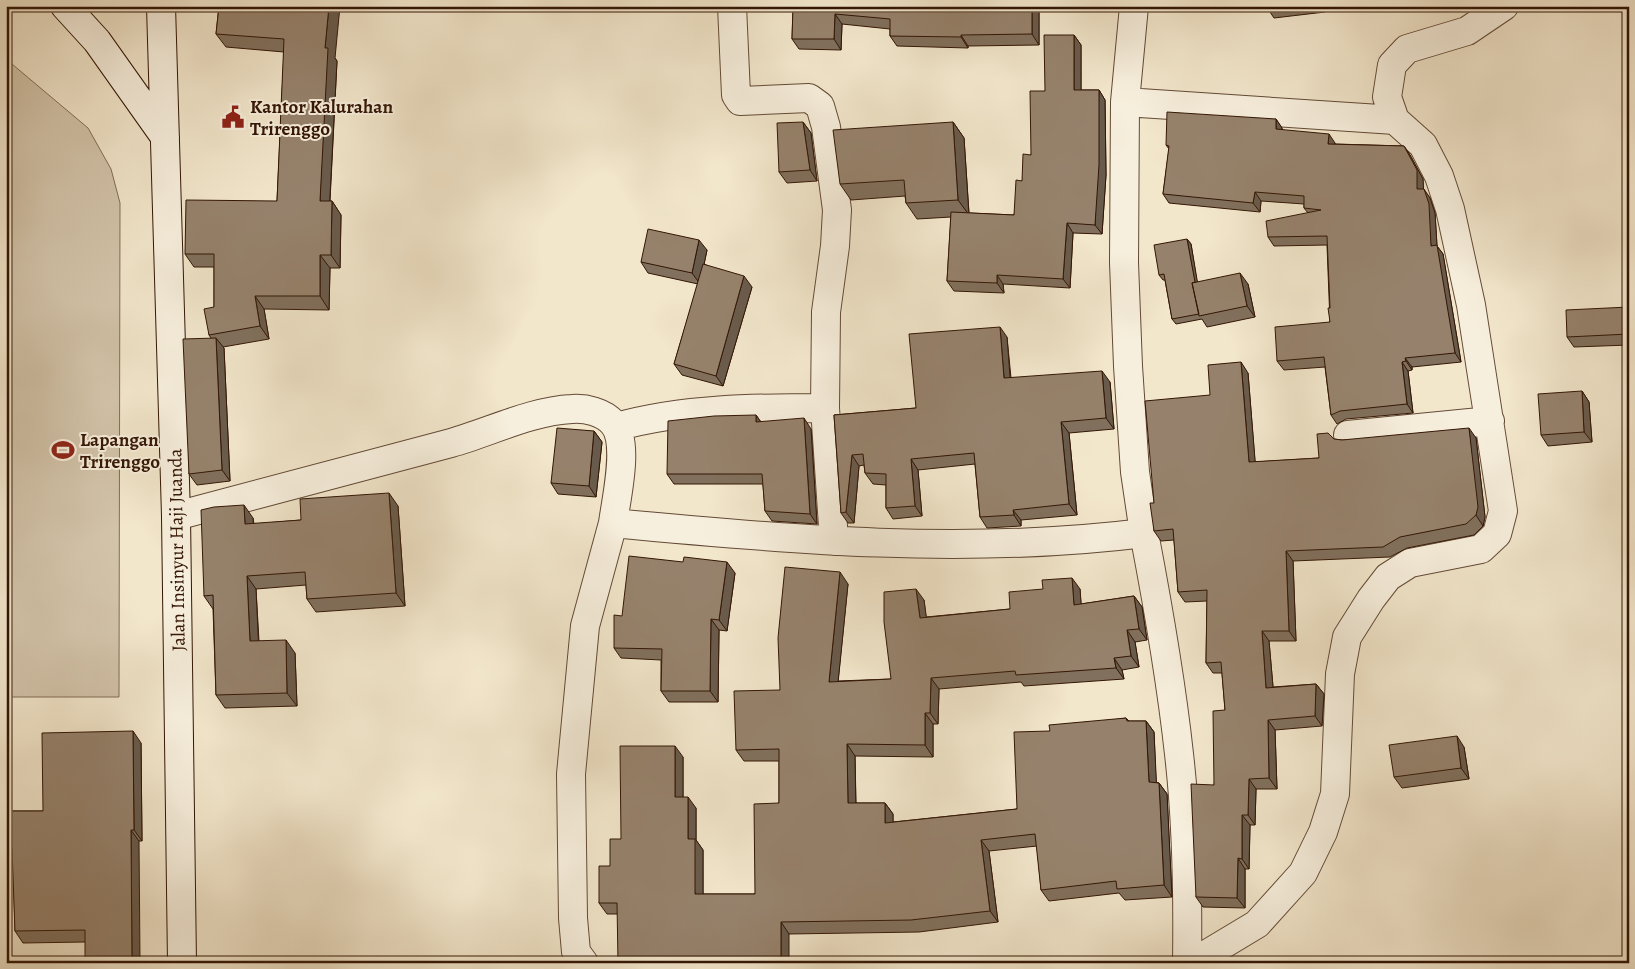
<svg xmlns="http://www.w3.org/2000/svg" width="1635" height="969" viewBox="0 0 1635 969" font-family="Alegreya,serif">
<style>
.garden{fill:#d2c3a9;stroke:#826c57}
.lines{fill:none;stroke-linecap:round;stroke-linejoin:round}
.minor-casing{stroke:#634a36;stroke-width:30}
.secondary-casing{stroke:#331605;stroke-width:30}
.minor{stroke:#f7efdd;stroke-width:28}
.secondary{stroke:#f7efdd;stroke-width:28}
.wall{fill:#81705d;stroke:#331605}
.shaded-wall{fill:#695b4c;stroke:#331605}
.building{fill:#96826c;stroke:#331605}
.labels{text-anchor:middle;stroke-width:4;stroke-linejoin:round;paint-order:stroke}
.poi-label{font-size:19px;font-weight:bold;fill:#331605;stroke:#f7efdd;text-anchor:start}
.street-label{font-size:19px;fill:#331605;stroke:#f7efdd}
</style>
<rect width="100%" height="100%" fill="#f2e6cb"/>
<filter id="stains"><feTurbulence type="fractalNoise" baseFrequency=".004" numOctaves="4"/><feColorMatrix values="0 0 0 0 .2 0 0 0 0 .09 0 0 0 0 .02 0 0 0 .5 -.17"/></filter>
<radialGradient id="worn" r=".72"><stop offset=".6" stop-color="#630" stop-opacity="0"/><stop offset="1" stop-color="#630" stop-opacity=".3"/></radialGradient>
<path class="garden" d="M6,59l82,69 23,41 9,34 -1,494h-113z"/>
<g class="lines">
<defs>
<path id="minor" d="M732,6l4,89 4,6 69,-3 11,8 6,21 11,83 -2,36 -9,66 -1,96 9,133
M1125,102l270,18
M616,427c68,-19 139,-19 209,-19
M1348,435l142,-14
M176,516c92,-24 184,-48 275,-73 39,-11 80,-32 121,-34 14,-1 31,3 41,14 17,19 3,76 0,100 177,17 355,32 531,10l-9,-61 -7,-106 -4,-103 1,-161 9,-96
M1144,533c14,73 27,147 35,221 8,69 9,139 8,209
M584,963l-8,-11 -3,-34 -2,-144 14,-148 28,-103
M1192,963l65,-39 46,-51 20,-41 12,-38 5,-120 7,-37 24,-38 17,-22 22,-14 71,-14 16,-15 6,-23 -32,-206 -21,-96 -11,-33 -16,-31 -28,-25 -8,-23 5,-32 15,-16 60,-18 37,-25"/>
<path id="secondary" d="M65,6l32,35 68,96
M161,6l15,510 6,447"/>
</defs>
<use href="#minor" class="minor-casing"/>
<use href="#secondary" class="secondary-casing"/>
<use href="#minor" class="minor"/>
<use href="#secondary" class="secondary"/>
</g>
<path class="wall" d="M219,6l116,52 2,3 -7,140h2l9,14 -1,53h-10l-1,42 -65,-1 5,30 -46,8 1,1 6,133 -33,4 -8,-11 22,-136 -2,-3 5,-28v-40h-20l-9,-13 92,-53 7,-149 -58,-5 -10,-13z
M747,6h292v39l-71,1v2l-71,-2 -7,-10v-7l-48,-5 -1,26 -42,-1 -7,-10 1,-31 -45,-1z
M1266,6h58l1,6 -51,6z
M1074,35l7,10v45h18l6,10 1,75 -4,59 -29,-1 -3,55 -67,-4 1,9 -50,-2 -7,-10 4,-64 -34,2 -11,-16 -1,-7 -54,4 -11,-16 113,-62 11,16 5,75 45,2 8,-34 9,-26 14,-64z
M1276,119l6,9v2l53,13v1l69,2 6,9 13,24v10l7,9 5,15 2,33 6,8 18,108 -49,5v3l-4,1 5,42 -67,6 -9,5 -6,-9 -6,-48 -41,3 -7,-9 53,-39 -3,-77 -53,1 -6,-9 40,-24 -4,-5v-4l-43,-3 -1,11 -91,-9 -6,-9 6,-45 -3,-4z
M803,122l8,11 6,48 -30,2 -8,-11z
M1187,239l4,5 6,38 51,2 7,33 -48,10 -5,-8 -26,5 -4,-5 -7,-39h-2l-4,-5z
M707,250l-3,14 48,23 -29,99 -41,-11 -8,-11 24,-80 -50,-11 -7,-11z
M1629,307v38l-55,2 -7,-10z
M1007,337l4,41 99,4 4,47 -45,4 8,82 -56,5v6l-34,2 -7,-11 -5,-53 -57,6 4,46 -29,3 -7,-11v-23l-13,-1 -8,-11 -1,-8 -5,1 -5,57h-6l-7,-10 -7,-98 82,-7z
M1248,373l7,89 64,-4 15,-19 8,1 134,-2 9,79 -2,9 -9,9 -67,13 -17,9 -97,4 3,80h-27l4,46 43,-3 8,10 -2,32 -47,4 2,59h-21l-1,36h-5l-1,44h-4v39l-42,-1 -7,-10 18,-112 11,-75 -3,-37h-9l-7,-10 1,-62 -22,1 -7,-10 -4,-52 -13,1 -7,-10v-28l56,-108z
M1582,391l7,11 3,40 -44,4 -7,-11z
M756,415l5,7 50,7 6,95 -45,-3 -7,-10 -2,-27h-89l-7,-10z
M594,431l8,11 -6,55 -38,-3 -7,-11z
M398,506l7,100 -89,6 -9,-13 -1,-14 -50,4 3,52 36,12 2,53 -72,2 -9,-13 -3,-86 -9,-13 49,-78 1,6 47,-4z
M735,573l-8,58 -8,-1 -1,72h-49l-8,-11v-31l-40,-2 -7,-10z
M848,584l-10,97 53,-2 33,-79 2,17 84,-8 70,-20 1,15 53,-8 8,11 5,33 -12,2 4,25 -17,3 2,9 -100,7 -3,-4 -82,7 -1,35h-5v33l-78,-1 1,47h29l8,11v8l124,-13 33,-78 76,-13 3,3h17l8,11 2,50 3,1 8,11 5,103 -47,3 -6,-7 -70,8 -8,-11 -4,-44 -48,5 9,71 -79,10 -130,2 -171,-20h-11l-8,-11 11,-37 11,-27 62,-82v40l13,11v32l7,10v44h52l24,-91v-42h-35l-8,-11 44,-60z
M141,743l1,98h-3l-54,101 -62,1 -8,-12 -2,-70h-7v-50h37z
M1464,747l5,32 -67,9 -8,-11z"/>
<path class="shaded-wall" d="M329,6h11l-5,52 2,3 -8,154 -9,-14 5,-153z
M1032,6h7v39l-7,-11z
M1320,6h4l1,6z
M835,14l7,10 -1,26 -7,-11z
M961,35l7,11v2l-7,-11z
M1074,35l7,10v55l-7,-10z
M1099,90l6,10 1,75 -4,59 -7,-9z
M1276,119l6,9v10l-6,-9z
M803,122l8,11 6,48 -7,-11z
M953,122l11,16 5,77 -11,-15z
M1329,134l6,9 -1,10 -6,-9z
M1404,146l6,9 13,24 1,19 -7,-9z
M1424,189l6,9 5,15 2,33 6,8 18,108 -6,-9 -24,-107z
M1255,192l6,9 -1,11 -7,-9z
M332,201l9,14 -1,53 -9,-13z
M1067,223l6,10 -3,55 -7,-9z
M1187,239l4,5 12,71 -3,-2z
M699,240l8,10 -7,34 -8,-11z
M320,255l10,13 -1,42 -9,-14z
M1240,273l8,11 7,33 -8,-11z
M997,275l6,9 1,9 -7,-10z
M744,276l8,11 -29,99 -7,-10z
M255,296l9,13 5,30 -9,-13z
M1000,327l7,10 4,52 -7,-11z
M216,338l8,10 6,133 -8,-11z
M1405,358l7,9v3l-6,-9z
M1241,362l7,11 8,99 -7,-10z
M1402,362l6,9 5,42 -6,-9z
M1102,371l8,11 4,47 -8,-11z
M1582,391l7,11 3,40 -8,-10z
M756,415l7,10 -7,-3z
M804,418l7,11 6,95 -7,-10z
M1061,422l8,11 8,82 -8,-11z
M1469,428l7,10 9,79 -2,9 -7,-11z
M594,431l8,11 -6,55 -7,-11z
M852,455l7,11 -5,57 -8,-11z
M911,459l7,11 4,46 -7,-10z
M389,493l9,13 7,100 -9,-13z
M244,505l9,13 1,19 -9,-13z
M1013,510l8,10v6l-7,-11z
M1286,551l7,10 3,80 -7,-10z
M727,562l8,11 -8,58 -8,-11z
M840,572l8,12 -11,109 -8,-11z
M247,576l9,13 3,65 -9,-13z
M1072,578l8,11 2,27 -8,-11z
M916,589l8,11 4,29 -8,-11z
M1134,596l8,11 5,33 -8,-11z
M711,619l8,11 -1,72 -8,-11z
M1127,630l8,12 4,25 -8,-11z
M1262,631l7,10 5,57 -8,-10z
M286,640l9,13 2,53 -10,-13z
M1114,658l8,12 2,9 -8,-11z
M931,678l8,11 -1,35 -8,-11z
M1316,684l8,10 -2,32 -7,-10z
M925,713l8,11v33l-8,-12z
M1268,720l7,10 2,59 -8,-11z
M1146,721l8,11 3,62 -8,-12z
M133,731l8,12 1,98 -8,-11z
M1457,736l7,11 5,32 -8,-11z
M847,744l8,12 1,59 -8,-12z
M675,746l8,11v51l-8,-11z
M1249,779l7,10 -1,36 -7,-10z
M1159,783l8,11 5,103 -8,-12z
M688,797l8,11v32l7,10v56l-8,-12 -7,-55z
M885,803l8,11v20l-8,-11z
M1242,815l8,10 -1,44 -7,-10z
M131,830l8,11 1,122h-8z
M981,840l8,11 9,71 -8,-11z
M1238,858l7,11v39l-8,-10z
M781,922l8,12v29h-8z"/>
<path class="building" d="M219,6h110l-4,42h3l-8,153h12l-1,54h-11v41h-65l5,30 -51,9 -5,-26 10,-2v-53h-29l1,-54 91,1 7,-162 -68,-5z
M793,6h239v28l-71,1v2l-71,-1v-17l-55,-5 -1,25h-42z
M1044,35h30v55h25v75l-4,60 -28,-2 -4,56 -66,-4v8l-50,-2 4,-69 63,3 2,-35 6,1 1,-27 8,1 -1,-64h15z
M1167,112l109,7v10l53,5 -1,10 76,2 13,24v19h7l5,15 2,42 6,-1 18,108 -50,5 1,3 -4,1 5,42 -67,7 -9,4 -7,-58 -47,4 -2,-34 55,-5 -2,-14h2l-3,-72 -59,1 -2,-16 55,-11 -17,-2v-12l-49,-4 -2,11 -90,-9 6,-48 -3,-1z
M803,122l7,48 -31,2 -2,-49z
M953,122l5,78 -52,3 -2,-23 -64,4 -7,-54z
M648,229l51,11 -7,33 -51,-11z
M1187,239l8,43 -3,1 7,31 -27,5 -8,-45 -5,1 -5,-30z
M703,264l41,12 -28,100 -42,-12z
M1240,273l7,33 -48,10 -7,-33z
M1629,307v27l-62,3 -1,-27z
M1000,327l4,51 98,-7 4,47 -45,4 8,82 -56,6 1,5 -34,2 -6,-64 -63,6 4,47 -29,2v-34l-21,-1 -2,-19 -11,1 -6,57 -5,1 -7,-98 82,-7 -7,-74z
M216,338l6,132 -33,4 -6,-135z
M1241,362l8,100 70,-4 -2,-24 11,-1 6,6 8,1 127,-12 9,79 -2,8 -10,9 -66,13 -17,10 -97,4 3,80h-27l4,57 50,-4 -1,32 -47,4 1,58 -20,1 -1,36h-6v44l-4,-1 -1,40 -41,-1 -5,-113 23,1 -1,-74 12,-1 -4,-48 -15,1 1,-73 -29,2 -5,-63 -19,2 -4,-28h4l-9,-102 65,-6 -2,-30z
M1582,391l2,41 -43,3 -3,-41z
M756,415v7l48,-4 6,96 -45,-3 -3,-37h-95l1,-53 46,-5z
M557,428l37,3 -5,55 -38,-3z
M389,493l7,100 -89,6 -2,-27 -58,4 3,65 36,-1 1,53 -71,2 -3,-100 -9,1 -3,-86 13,-3 30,-2 1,19 56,-4 -1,-21z
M629,556l54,6 1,-5 43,5 -8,58 -8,-1 -1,72h-49l1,-42 -48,-1v-33l8,1z
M785,567l55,5 -11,110 62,-3 -7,-57v-30l32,-3 4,29 90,-9 -1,-17 34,-3 -1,-9 30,-2 2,27 60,-9 5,33 -12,1 4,26 -17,2 2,10 -100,7 -1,-4 -84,7 -1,35h-5v32l-78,-1 1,59h37v20l132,-14 -3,-77 36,-1 -1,-6 77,-7 1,3h19l3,61 10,1 5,102 -47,4 -1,-8 -75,9 -6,-56 -54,6 9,71 -79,9 -130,2v41h-163l-1,-60h-18v-37h11v-27h11l-1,-93h55v51h13v42h7v55h60l-1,-90 25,-1v-54l-43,1 -2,-59 46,-1 -2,-52z
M133,731l1,99h-3l1,133h-47v-33l-70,1 -3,-82 -6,1v-39h37l-1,-78z
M1457,736l4,32 -67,9 -5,-32z"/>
<defs>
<symbol id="civic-bare" viewBox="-9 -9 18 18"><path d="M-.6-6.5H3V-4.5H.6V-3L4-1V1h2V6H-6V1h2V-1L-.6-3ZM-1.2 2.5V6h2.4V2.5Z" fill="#8f2418" stroke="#f7efdd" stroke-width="2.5" paint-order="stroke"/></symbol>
<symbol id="stadium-bare" viewBox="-9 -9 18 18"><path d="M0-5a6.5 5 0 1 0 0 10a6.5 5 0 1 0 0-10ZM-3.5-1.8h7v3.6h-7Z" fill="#8f2418" stroke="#f7efdd" stroke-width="2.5" paint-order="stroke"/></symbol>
</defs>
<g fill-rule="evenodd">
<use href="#civic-bare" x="217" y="101" width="32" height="32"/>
<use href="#stadium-bare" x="47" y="434" width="32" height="32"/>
</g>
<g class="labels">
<g class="poi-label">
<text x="250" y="113">Kantor Kalurahan<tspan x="250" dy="22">Trirenggo</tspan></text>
<text x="80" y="446">Lapangan<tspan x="80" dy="22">Trirenggo</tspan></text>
</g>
<g class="street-label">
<text transform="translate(176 550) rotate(-91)" y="7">Jalan Insinyur Haji Juanda</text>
</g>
</g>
<rect width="1635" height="969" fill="none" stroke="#f2e6cb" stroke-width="25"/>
<rect x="8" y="8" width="1620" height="954" fill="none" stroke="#331605" stroke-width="2.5"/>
<rect x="12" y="12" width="1610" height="944" fill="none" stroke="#331605"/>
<rect width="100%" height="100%" filter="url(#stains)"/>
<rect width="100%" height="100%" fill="url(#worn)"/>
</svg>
